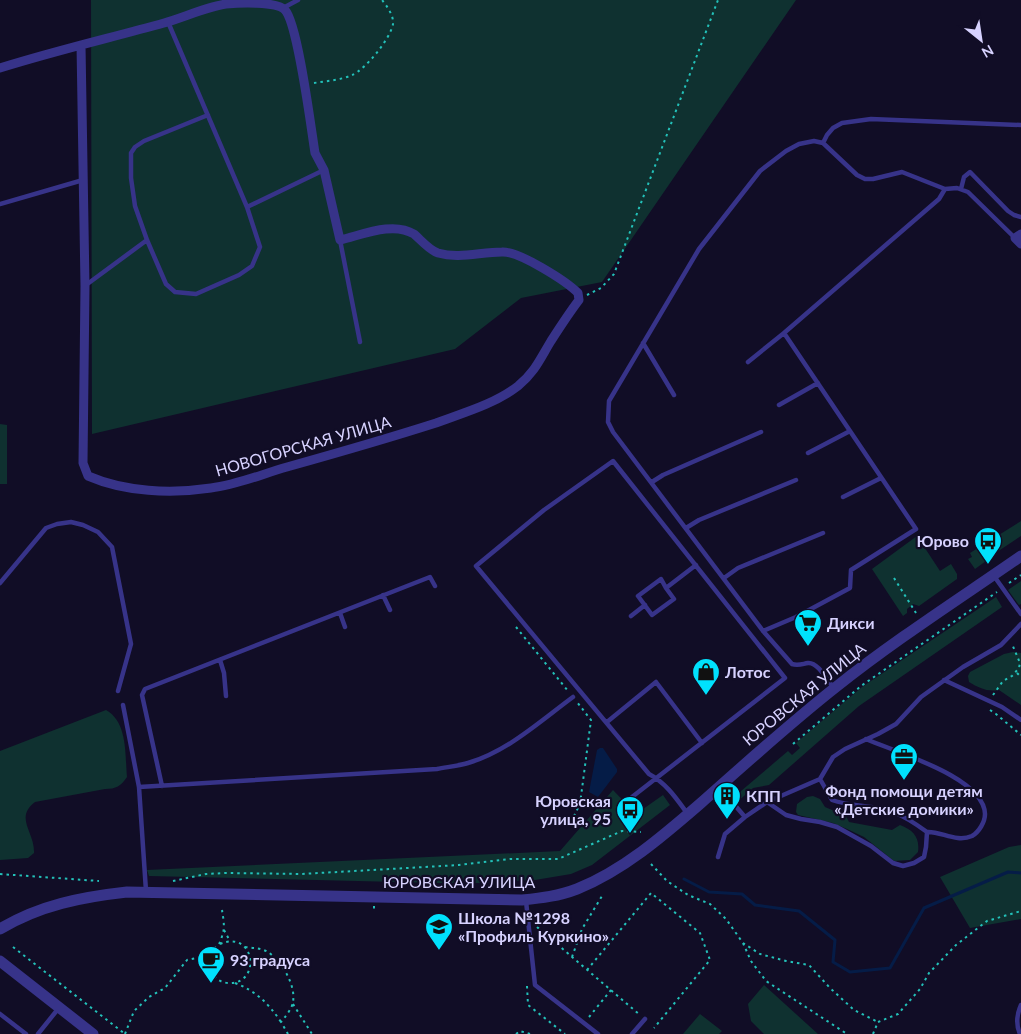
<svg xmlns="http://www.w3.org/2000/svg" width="1021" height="1034" viewBox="0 0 1021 1034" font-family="Lato,sans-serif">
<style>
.green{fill:#0f3130}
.water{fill:#051c47}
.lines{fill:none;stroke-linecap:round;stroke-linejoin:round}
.stream{stroke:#051c47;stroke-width:3}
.path{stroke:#23c1b9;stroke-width:2;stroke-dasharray:2.5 4;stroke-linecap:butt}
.service{stroke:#373389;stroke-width:4.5}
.minor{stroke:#373389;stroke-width:9}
.tertiary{stroke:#373389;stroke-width:11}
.labels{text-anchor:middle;stroke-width:4.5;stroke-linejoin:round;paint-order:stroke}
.street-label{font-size:16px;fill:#d7d2ff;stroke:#110d26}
.poi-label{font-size:16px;font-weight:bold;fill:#d7d2ff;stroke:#110d26;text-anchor:start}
</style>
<rect width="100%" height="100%" fill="#110d26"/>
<path class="green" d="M91,0h705l-194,282 -81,16 -66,51 -363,85z
M0,424l7,1v59h-7z
M1021,521v15l-33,22 -2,3 -11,8 -7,-10 4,-2 -2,-4z
M917,536l23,35 11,-7 6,10v5l-38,27 -6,-2 -6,5v4l-4,3 -31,-47z
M1021,581v23l-2,1 -11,-15z
M996,597l6,10 -143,99 -90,79 -16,3 -17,15 -2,-6 54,-46 4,4 8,-7 -4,-5 66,-56z
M1013,652l8,1v52l-22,-15c-12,2 -20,-2 -30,-8l-1,-6 2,-4 34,-18z
M106,710c22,12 19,46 21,67 -6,9 -11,12 -22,12l-70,13c-21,16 0,30 -1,51l-6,5 -28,2v-109z
M613,790l23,24 27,-19 7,10 -78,60 -21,9 -36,6 -48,3h-47l-291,-7 -2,-6 413,-19z
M813,796l7,3 5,8 21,9 3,6 43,8 8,-5c13,5 20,12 18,27l-8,8 -16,1 -30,-24 -17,-8 -14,-6 -35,-8 -2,-3 1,-8 10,-7z
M1021,845v74l-51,9 -30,-51 69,-30z
M764,985l54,49h-54l-13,-13 -3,-17z
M700,1014l22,17 -3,3h-36z"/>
<path class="water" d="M600,748h3l14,21v3l-19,25 -9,-5 8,-42z"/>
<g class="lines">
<path class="stream" d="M684,879l25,13 33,2 13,11 44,6 36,29 -2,22 17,10 40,-4 34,-60 84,-36 13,1"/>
<path class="path" d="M314,83c13,-2 27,-3 38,-8 13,-5 39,-37 41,-51 1,-8 -6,-18 -11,-24
M587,295l14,-7 13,-14 104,-274
M894,578l22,35
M1009,583l12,-8
M516,627l52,64
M1017,673l4,4
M993,695l10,-14 9,-5 7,-8 1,-5 -8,-19
M990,710l6,4 25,21
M793,744l68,-58 136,-94
M571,822l9,-18 11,-84 -14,-18
M651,864l16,17 21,14 22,9 16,15 17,24 17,11 26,7 23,4 21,23 24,22 24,12
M0,874l99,7
M173,881l33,-7 19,-1 77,1 157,-9 51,-6h48l64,-28 19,1
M374,906v6
M537,927l103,88
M224,930l6,11
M743,943l8,18 15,20 81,53
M220,944c35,-15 42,40 9,39 -6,0 -13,-3 -16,-9 -6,-8 -5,-18 1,-25 1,-2 4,-3 5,-5 2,-3 3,-8 4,-11 2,-7 0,-16 -1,-23
M13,947l112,87
M245,947c8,1 16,1 23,5 14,10 28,33 25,50 -1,7 -8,15 -12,20l7,12
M572,957l10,-28 20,-33
M587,970l64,-77 49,40 10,27 -56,68
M235,983c21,8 34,21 46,39
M527,986l1,19 37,29
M293,1004l19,30
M589,1017l22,-27
M125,1034l9,-23 15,-14 16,-9 22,-28 10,-2 12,4
M516,1034l4,-3 10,3
M873,1034l5,-12 20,-8 22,-25 9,-16 27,-28 31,-24 34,-10"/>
<path class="service" d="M283,8l15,-8
M168,22l79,185
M208,115l-64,26 -9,6 -4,6v25l4,28 12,34 19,44 9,8 21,2 43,-19 13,-9 8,-19 -13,-40 77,-37
M823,143l4,-8 6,-7 9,-5 29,-4 150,6
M961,189l3,-12 6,-5 38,39 6,4 7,2
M0,204l83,-24
M340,240l20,102
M86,285l61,-45
M643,343l31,52
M748,362l36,-29
M779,405l39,-22
M808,453l42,-22
M652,482l11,-7 98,-43
M843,497l38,-19
M686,528l13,-8 97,-40
M994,576l27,38
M724,578l14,-10 85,-35
M0,583l46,-55 11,-4 14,-2 12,3 15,7 14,15 19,97 -13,47
M666,588l-5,-9 -23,17 14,19 22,-16 -8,-11 30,-23
M383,595l7,15
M340,613l5,14
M631,616l14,-11
M763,631l33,-14 54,-29 1,-18 65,-41 -132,-196 155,-134 6,-10
M220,660l4,13 2,23
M944,680l58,27 19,13
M833,687c-6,-7 -15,-25 -25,-24 -6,1 -10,3 -16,1l-29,-33 -150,-199 -5,-10 1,-21 90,-152 61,-78 26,-20 13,-7 15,-3 9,2 34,32 8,4h8l29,-7 43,17 12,-1 11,4 47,46
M123,705l16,82 7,104
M607,722l49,-40 46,61
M866,739c29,13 118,38 119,75 0,8 -6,18 -13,22 -16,7 -31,-5 -45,-4
M162,786l-20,-91 3,-6 285,-112 5,9
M139,787l298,-18c10,-2 21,-3 31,-6 40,-12 71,-41 105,-66
M720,788l25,29
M632,797l153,-119 -172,-217 -69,49 -68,56 173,208c17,9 27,24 38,39
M767,802l19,13 15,4 19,3 17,5 34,19 22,17 10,3 11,-3 10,-6 2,-10 1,-15c-11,-8 -21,-15 -34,-20 -19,-7 -41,-5 -61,-12l-12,-21
M718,857l7,-23 20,-17 22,-15 53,-23 13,-22 12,-8 33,-15 18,-10 25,-27 42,-30 38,-22 20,-21
M526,901l9,84 63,49
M0,1014l26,20
M38,1034l20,-25
M632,1034l13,-15
M1020,1034c-4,-9 -3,-20 1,-29"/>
<path class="minor" d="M0,68c54,-17 110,-30 164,-45 18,-5 45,-17 62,-19 12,-1 51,-3 59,6 13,14 26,118 30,143l9,17 16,70c22,-5 53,-19 74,-6 7,6 15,16 24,19 21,6 42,-1 64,-1 17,-1 64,29 76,41l1,7c-10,13 -19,27 -28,41 -11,18 -16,31 -33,45 -23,18 -55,27 -82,37 -50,16 -99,30 -149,44 -25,7 -50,18 -76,21 -40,6 -86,4 -123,-12l-5,-13 2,-177 -4,-241
M1021,234l-6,4 6,6"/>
<path class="tertiary" d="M0,929c40,-24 82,-32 127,-37l395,8c19,-2 37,-4 55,-11 47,-19 87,-54 124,-86 44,-39 88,-79 135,-116 59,-47 123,-88 185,-131
M0,961l93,73"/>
</g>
<defs>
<symbol id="bus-pin" viewBox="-11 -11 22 30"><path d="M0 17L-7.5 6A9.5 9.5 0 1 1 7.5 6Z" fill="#00e1fd" stroke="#110d26"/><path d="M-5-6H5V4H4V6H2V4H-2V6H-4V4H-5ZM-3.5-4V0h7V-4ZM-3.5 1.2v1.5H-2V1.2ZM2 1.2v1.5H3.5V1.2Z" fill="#111"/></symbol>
<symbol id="supermarket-pin" viewBox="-11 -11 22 30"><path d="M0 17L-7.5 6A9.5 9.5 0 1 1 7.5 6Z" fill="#00e1fd" stroke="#110d26"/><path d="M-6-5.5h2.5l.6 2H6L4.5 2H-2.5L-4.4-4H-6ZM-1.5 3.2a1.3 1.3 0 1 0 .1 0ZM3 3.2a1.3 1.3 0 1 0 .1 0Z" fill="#111"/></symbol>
<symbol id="shop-pin" viewBox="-11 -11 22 30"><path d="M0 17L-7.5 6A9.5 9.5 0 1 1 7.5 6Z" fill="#00e1fd" stroke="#110d26"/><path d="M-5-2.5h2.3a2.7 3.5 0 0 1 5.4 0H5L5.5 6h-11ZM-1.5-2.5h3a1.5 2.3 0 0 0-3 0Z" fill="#111"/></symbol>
<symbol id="office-pin" viewBox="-11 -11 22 30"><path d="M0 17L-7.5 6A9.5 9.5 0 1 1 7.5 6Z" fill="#00e1fd" stroke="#110d26"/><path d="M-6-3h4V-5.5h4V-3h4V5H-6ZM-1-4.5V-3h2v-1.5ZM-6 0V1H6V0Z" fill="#111"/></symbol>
<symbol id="building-pin" viewBox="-11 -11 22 30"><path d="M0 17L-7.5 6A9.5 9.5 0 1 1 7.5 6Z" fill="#00e1fd" stroke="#110d26"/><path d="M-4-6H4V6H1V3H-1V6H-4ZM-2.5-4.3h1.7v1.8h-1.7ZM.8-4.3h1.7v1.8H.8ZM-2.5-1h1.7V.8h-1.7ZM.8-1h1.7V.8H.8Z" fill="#111"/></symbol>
<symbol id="school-pin" viewBox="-11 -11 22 30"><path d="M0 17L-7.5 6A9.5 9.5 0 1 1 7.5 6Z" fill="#00e1fd" stroke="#110d26"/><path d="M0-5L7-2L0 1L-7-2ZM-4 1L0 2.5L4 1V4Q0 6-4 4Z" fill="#111"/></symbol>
<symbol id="cafe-pin" viewBox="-11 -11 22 30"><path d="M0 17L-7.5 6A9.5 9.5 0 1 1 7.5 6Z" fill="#00e1fd" stroke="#110d26"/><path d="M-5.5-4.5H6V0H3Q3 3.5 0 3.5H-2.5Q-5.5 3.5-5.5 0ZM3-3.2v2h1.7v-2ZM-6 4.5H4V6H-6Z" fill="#111"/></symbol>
</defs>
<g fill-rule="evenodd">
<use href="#bus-pin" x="972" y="525" width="32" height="43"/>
<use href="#supermarket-pin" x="792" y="607" width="32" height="43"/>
<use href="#shop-pin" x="690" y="656" width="32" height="43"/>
<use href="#office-pin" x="888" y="741" width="32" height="43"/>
<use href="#building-pin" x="711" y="780" width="32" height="43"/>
<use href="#bus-pin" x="614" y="794" width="32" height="43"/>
<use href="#school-pin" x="423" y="911" width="32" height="43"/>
<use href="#cafe-pin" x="195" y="944" width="32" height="43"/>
</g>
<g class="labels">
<g class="street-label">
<text transform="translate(303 446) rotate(-16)" y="6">НОВОГОРСКАЯ УЛИЦА</text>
<text transform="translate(804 694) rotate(-39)" y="6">ЮРОВСКАЯ УЛИЦА</text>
<text x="459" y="888">ЮРОВСКАЯ УЛИЦА</text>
</g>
<g class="poi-label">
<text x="969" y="547" text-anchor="end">Юрово</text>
<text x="827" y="629">Дикси</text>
<text x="725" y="678">Лотос</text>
<text x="904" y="797" text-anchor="middle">Фонд помощи детям<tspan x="904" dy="18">«Детские домики»</tspan></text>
<text x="746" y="802">КПП</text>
<text x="611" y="807" text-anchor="end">Юровская<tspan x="611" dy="18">улица, 95</tspan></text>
<text x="458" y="924">Школа №1298<tspan x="458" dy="18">«Профиль Куркино»</tspan></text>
<text x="230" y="966">93 градуса</text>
</g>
</g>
<g transform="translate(981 40) rotate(150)" stroke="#110d26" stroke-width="4" paint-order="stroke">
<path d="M0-4L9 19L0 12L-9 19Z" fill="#d7d2ff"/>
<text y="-8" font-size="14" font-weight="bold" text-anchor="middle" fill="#d7d2ff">N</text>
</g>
</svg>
